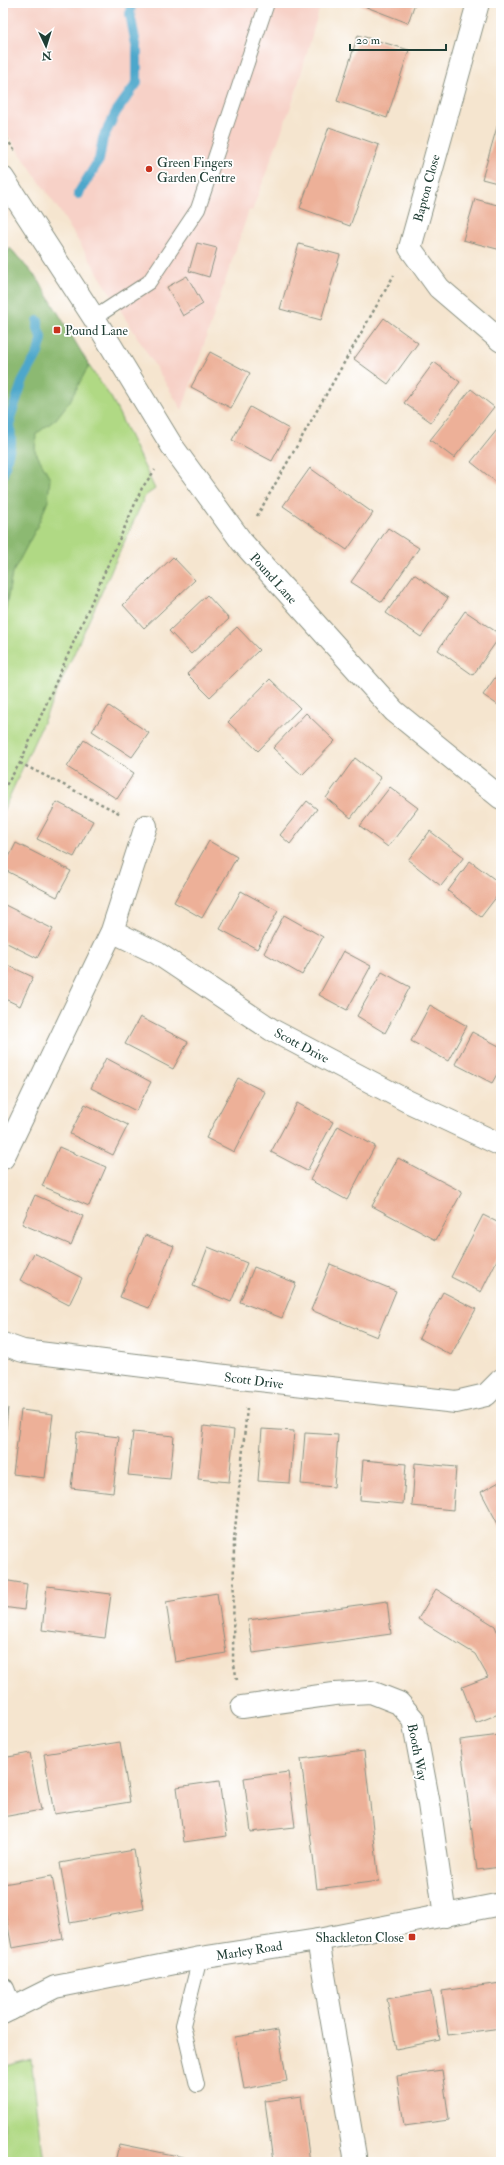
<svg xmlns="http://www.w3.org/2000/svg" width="504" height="2165" viewBox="0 0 504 2165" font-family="'IM FELL Double Pica',serif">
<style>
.built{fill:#f7d1c7}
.green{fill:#b0d984;stroke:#688b5c}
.forest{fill:#8cb972;stroke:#567b53}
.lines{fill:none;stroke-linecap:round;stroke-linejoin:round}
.stream{stroke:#4ea7cb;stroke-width:10}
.building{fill:#edb098}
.service-casing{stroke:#8a9182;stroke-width:16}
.minor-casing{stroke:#8a9182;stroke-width:24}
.tertiary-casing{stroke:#8a9182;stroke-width:24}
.path{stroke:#8a9182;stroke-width:2.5;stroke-dasharray:3 3;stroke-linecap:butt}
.service{stroke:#fff;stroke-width:14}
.minor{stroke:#fff;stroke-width:22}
.tertiary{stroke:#fff;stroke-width:22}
.poi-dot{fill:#c8321e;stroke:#fff;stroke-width:1.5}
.labels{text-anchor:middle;stroke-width:3.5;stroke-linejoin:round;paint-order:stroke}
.poi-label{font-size:13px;fill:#1f3d34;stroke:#fff;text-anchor:start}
.street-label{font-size:13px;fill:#1f3d34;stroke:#fff}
</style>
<rect width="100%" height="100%" fill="#fff"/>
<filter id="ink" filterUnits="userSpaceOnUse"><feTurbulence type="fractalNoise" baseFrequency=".025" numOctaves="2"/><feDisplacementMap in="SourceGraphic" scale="8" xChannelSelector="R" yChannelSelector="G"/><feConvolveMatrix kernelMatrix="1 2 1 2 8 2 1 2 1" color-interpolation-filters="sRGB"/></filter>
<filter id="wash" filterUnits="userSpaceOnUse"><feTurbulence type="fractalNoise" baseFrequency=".012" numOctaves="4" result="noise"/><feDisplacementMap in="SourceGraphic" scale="16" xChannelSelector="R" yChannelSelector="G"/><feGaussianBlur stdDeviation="0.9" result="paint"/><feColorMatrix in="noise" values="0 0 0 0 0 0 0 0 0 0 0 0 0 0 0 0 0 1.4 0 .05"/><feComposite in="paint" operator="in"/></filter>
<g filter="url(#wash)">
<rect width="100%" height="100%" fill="#f5e5cf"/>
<path class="built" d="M3,3h318l-26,92 -43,116 -3,-1 -67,200 -121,-197 -58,-85z"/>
<path class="green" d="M10,248l29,33 50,85 23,33 43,90 -10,7 -142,315v-550z
M31,2059l13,103h-41v-95z"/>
<path class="forest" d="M10,248l29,33 50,84 -19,36 -14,18 -20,15 -1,17 15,27 -2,23 -12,28 -24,45 -9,50v-363z"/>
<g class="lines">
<path class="stream" d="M78,194l21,-34 4,-22 13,-26 21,-29v-34l-7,-35 1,-11
M3,474l8,-31 -1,-25 13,-38 15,-27 4,-14 -4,-10v-8"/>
</g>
<g id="blocks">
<path class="building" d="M356,3h59l-7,20z
M358,35l51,15 -22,68 -50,-17z
M501,113v71l-19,-5z
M329,127l50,18 -29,81 -50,-18z
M475,199l26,7v44l-38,-10z
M197,243l20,5 -8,29 -20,-6z
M299,244l41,11 -19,65 -41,-11z
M187,276l16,28 -20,12 -16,-29z
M384,318l34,25 -30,41 -34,-25z
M210,352l40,21 -19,35 -40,-21z
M434,362l26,20 -29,40 -27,-19z
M471,389l23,18 -40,51 -24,-18z
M250,407l39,22 -17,32 -40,-21z
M501,425v61l-30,-24z
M310,468l63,45 -26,37 -64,-44z
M388,528l31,20 -37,54 -31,-20z
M173,557l22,23 -51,48 -21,-23z
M414,574l34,24 -27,39 -35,-24z
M207,595l22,24 -38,35 -22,-23z
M465,611l36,24 -28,40 -35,-25z
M237,627l22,23 -49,47 -23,-23z
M501,669v38l-18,-12z
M270,679l30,29 -42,43 -30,-29z
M109,706l40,27 -17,24 -40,-26z
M306,713l29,28 -33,34 -29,-27z
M84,740l50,33 -17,26 -50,-32z
M355,758l26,20 -30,40 -25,-20z
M390,787l28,21 -30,39 -28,-21z
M307,801l10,8 -27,35 -10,-9z
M57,802l36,19 -19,36 -37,-18z
M430,831l34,26 -23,29 -33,-26z
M209,841l28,16 -35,61 -28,-16z
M16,843l55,28 -14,26 -54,-28z
M470,861l31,23v7l-20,26 -33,-26z
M241,891l37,20 -21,38 -37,-20z
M3,904l50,25 -16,29 -34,-17z
M284,915l39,22 -21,38 -38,-22z
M343,951l28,15 -24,44 -28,-15z
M3,963l30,14 -13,29 -17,-8z
M382,972l28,15 -25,46 -28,-17z
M430,1005l37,21 -19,35 -37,-20z
M140,1017l48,25 -15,27 -48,-25z
M472,1032l29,15v20l-9,16 -37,-19z
M106,1058l45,24 -15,29 -45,-23z
M238,1078l27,14 -31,60 -28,-14z
M297,1103l36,19 -26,49 -36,-19z
M85,1104l43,21 -15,30 -43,-21z
M338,1126l37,20 -28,54 -37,-20z
M59,1147l47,20 -17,39 -47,-20z
M398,1158l64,34 -26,48 -64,-34z
M35,1195l48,21 -12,29 -49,-21z
M483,1215l18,9v28l-20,40 -30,-15z
M145,1235l29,11 -25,62 -29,-11z
M208,1247l39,16 -16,39 -38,-16z
M34,1253l48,25 -13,27 -49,-25z
M330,1264l66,27 -19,46 -66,-27z
M254,1267l42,16 -14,35 -42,-16z
M443,1292l33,17 -25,46 -32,-17z
M3,1408h5l-4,36h-1z
M21,1410l32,4 -8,64 -32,-4z
M204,1426l30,4 -5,52 -31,-3z
M262,1429l32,2 -4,52 -32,-2z
M77,1432l42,5 -6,56 -42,-5z
M133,1432l41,4 -4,43 -42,-4z
M305,1433l33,2 -4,52 -33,-3z
M363,1460l43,4 -3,40 -43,-4z
M415,1463l41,4 -3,43 -41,-4z
M501,1481v44l-2,1 -18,-34z
M3,1580l24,4 -3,26 -21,-3z
M47,1586l64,8 -6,44 -63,-8z
M436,1589l59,37 6,15v72l-25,10 -14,-36 26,-10 -13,-23 -57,-35z
M217,1593l9,60 -51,9 -9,-60z
M387,1601l4,33 -138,19 -5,-33z
M500,1735l1,132 -24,3 -17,-130z
M120,1742l10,60 -76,12 -10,-60z
M364,1751l15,130 -62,8 -16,-130z
M30,1753l11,57 -38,7v-59z
M288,1772l7,55 -44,5 -7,-54z
M219,1781l8,55 -43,6 -7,-55z
M134,1850l10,59 -74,14 -10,-60z
M52,1876l11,63 -51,9 -9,-49v-15z
M501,1983v45l-53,7 -6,-44z
M431,1991l9,49 -44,9 -9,-50z
M278,2030l9,51 -43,8 -9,-52z
M442,2070l7,50 -45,6 -7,-50z
M301,2096l9,66h-37l-8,-61z
M119,2144l69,14v4h-73z"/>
</g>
</g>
<g filter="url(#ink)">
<use href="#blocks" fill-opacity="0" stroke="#8a9182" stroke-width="1"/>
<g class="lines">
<defs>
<path id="service" d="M94,318l55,-36 49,-73 69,-206
M197,2085l-14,-60 17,-67"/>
<path id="minor" d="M478,3l-68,245 29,40 62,53
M112,931l34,-105
M3,1158l109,-227 45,22 115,77 135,71 94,44
M3,1344l20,7 226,28 207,23 30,-7 15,-15
M242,1707l92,-13 37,-2 28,11 14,16 16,85 16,112
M318,1940l37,216 -1,6
M3,1989l8,20"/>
<path id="tertiary" d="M3,178l91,140 78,128 70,96 152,169 107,87
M3,2013l52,-26 145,-29 118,-18 183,-36"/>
</defs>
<use href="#service" class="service-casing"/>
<use href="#minor" class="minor-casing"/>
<use href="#tertiary" class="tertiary-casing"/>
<path class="path" d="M3,133l13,20
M257,516l137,-241
M20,763l101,51
M3,790l17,-27 122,-275 13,-18
M237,1680l-4,-20 1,-120 13,-132"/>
<use href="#service" class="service"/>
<use href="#minor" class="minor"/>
<use href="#tertiary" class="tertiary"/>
</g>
</g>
<g class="poi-dot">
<circle cx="149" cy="169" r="4"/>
<rect x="53" y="326" width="8" height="8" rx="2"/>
<rect x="408" y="1933" width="8" height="8" rx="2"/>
</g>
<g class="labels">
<g class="poi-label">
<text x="157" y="167">Green Fingers<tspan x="157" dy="15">Garden Centre</tspan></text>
<text x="65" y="335">Pound Lane</text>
<text x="404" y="1942" text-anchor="end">Shackleton Close</text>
</g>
<g class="street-label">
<text transform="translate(426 188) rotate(-75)" y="5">Bapton Close</text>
<text transform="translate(274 578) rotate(48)" y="5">Pound Lane</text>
<text transform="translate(302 1045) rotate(28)" y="5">Scott Drive</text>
<text transform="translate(254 1380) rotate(7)" y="5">Scott Drive</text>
<text transform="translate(418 1752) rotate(79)" y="5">Booth Way</text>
<text transform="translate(249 1950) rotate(-9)" y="5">Marley Road</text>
</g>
</g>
<rect width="504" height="2165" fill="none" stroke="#fff" stroke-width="16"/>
<g transform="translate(46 46) rotate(176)" stroke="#ffffff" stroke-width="3" paint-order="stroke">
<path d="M0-3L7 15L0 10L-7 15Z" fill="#1f3d34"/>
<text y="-6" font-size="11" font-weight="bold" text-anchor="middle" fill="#1f3d34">N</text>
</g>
<path d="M350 44v6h96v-6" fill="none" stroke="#1f3d34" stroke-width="2"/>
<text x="356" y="44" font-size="12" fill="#1f3d34" stroke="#ffffff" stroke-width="3" paint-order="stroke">20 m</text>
</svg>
